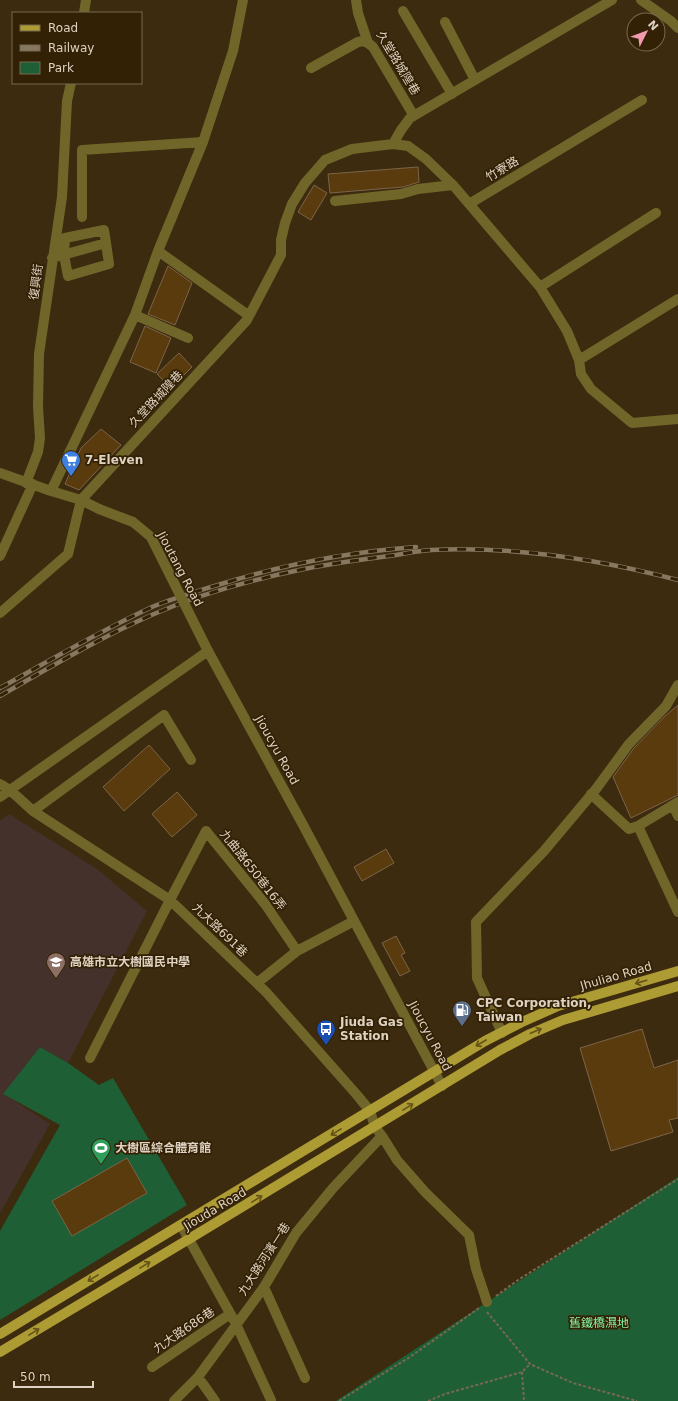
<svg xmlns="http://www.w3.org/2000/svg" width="678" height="1401" viewBox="0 0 678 1401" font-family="'DejaVu Sans','Noto Sans TC',sans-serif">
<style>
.education{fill:#44312c}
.green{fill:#1e5f35}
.building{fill:#593b0e;stroke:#7b6449}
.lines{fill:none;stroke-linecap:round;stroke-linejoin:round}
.path{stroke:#796952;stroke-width:2;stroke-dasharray:3 2;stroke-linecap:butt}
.minor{stroke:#71662a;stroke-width:10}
.major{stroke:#ad9b33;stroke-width:10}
.rail-casing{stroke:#867760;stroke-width:4.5}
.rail{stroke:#332105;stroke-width:3;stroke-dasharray:9;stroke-linecap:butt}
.minor-bridge{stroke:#71662a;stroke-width:10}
.oneway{stroke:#645217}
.labels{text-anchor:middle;stroke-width:3.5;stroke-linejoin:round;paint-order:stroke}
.street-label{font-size:12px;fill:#ded2c2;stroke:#332105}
.poi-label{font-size:12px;font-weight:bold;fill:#ded2c2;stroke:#332105;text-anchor:start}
.park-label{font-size:12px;fill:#81f1a2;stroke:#332105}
</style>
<rect width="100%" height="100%" fill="#3d2b0f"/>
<path class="education" d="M9,814l88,55 50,42 -79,152 -28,-16 -36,47 46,30 -50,89v-392z"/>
<path class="green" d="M40,1047l28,16 31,22 14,-7 74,127 -187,115v-89l60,-106 -57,-31z
M678,1177v224h-342z"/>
<path class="building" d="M418,167l1,15 -16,5 -73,6 -2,-19z
M314,185l13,8 -16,27 -13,-8z
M168,266l24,17 -17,42 -27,-11z
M145,326l26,12 -15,35 -26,-11z
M179,353l13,14 -21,21 -14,-14z
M101,429l20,16 -42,45 -14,-6 16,-36z
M678,705v90l-47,23 -18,-41 21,-29 30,-31z
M149,745l21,24 -46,42 -21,-24z
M177,792l20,23 -25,22 -20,-23z
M386,849l8,14 -32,18 -8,-14z
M396,936l9,17 -4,2 9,16 -10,5 -18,-33z
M642,1029l12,39 24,-8v58l-9,2 4,12 -62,19 -31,-103z
M127,1158l20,35 -75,43 -20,-35z"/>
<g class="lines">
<path class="path" d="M496,1296l22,-16 160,-101
M487,1312l43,52 43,19 64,18
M522,1372l2,29
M339,1401l71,-44 69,-49
M428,1401l17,-7 77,-22 8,-8"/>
<path class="minor" d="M356,0l2,13 10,30 5,4 41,69
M641,0l30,21 7,7
M403,11l49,83
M84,13l2,-13
M445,22l30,58
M311,68l47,-26 5,-1 5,2
M393,144l8,-14 9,-12 202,-118
M335,201l66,-7 17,-5 35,-4
M469,204l173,-104
M82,217v-67l121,-8
M158,251l90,64
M52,258l54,-15 -2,-13 -39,8 -1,17 4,21 41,-12 -3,-21
M540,287l116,-74
M135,315l53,23
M579,360l99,-61
M0,473l51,18 30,9 18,9
M26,483l12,-31 2,-14 -2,-31 1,-53 23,-157 5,-96 4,-18
M51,491l84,-176 23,-64 45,-109 30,-91 10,-51
M0,556l33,-72
M0,613l68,-59 13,-54 166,-180 34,-65v-15l4,-17 7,-19 13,-21 20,-23 27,-11 41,-5 15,2 18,13 27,26 87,102 27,44 12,29 2,14 10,15 41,34 46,-4
M0,784l10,6 23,21 137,89 96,92 91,103 13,16 5,16 7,9 15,24 28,32 44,43 7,34 11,33
M591,794l38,35 9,-3
M0,797l208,-146 94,172 140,263
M678,802l-40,24 40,86
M673,805l5,11
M33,811l131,-96 27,45
M257,983l40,-32 57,-30
M502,1033l-25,-55 -1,-56 68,-71 52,-62 33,-45 37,-38 12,-21
M90,1058l80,-158 36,-69 59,73 32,47
M181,1225l55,99 35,76
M264,1287l41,91
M152,1367l78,-53
M198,1377l17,24
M174,1401l24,-24 66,-90 32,-54 37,-45 49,-52"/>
<path class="major" d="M0,1334l485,-293 37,-19 36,-16 120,-35
M0,1352l189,-113 311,-189 30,-16 33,-14 115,-34"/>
<defs>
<path id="rail" d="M0,688c50,-28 100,-57 152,-81 22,-9 46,-16 69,-23 65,-20 126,-32 195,-37
M0,696c50,-29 101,-59 154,-82 46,-20 101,-35 150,-45 31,-6 61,-10 92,-14 11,-2 23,-4 35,-5 83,-4 167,9 247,30"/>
</defs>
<use href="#rail" class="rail-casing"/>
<use href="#rail" class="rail"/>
<path class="minor-bridge" d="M99,509l34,13 18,15 57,114"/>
</g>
<defs><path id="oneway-shaft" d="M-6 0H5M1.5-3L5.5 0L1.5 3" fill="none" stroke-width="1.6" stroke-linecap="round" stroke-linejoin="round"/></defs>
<g class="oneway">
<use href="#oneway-shaft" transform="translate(641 982) rotate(164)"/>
<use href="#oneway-shaft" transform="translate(536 1031) rotate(-23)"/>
<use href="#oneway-shaft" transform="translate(481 1043) rotate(150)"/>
<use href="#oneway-shaft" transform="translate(408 1107) rotate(-32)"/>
<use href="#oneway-shaft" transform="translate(336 1132) rotate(149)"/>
<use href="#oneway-shaft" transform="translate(257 1199) rotate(-31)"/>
<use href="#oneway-shaft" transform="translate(145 1265) rotate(-31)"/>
<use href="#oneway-shaft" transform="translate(93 1278) rotate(149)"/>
<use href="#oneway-shaft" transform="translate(34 1332) rotate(-31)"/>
</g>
<defs>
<symbol id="supermarket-pin" viewBox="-11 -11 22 30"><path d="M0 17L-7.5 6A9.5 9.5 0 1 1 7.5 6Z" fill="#3f7fe0" stroke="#332105"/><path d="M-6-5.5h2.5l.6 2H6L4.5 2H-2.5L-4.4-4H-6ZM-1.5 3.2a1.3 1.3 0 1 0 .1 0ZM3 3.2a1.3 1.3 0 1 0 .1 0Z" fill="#fff"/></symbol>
<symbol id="school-pin" viewBox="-11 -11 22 30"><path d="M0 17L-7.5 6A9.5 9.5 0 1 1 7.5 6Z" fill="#8d6e63" stroke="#332105"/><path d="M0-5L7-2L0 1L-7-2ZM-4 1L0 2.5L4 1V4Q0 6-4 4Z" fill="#fff"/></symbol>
<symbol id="fuel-pin" viewBox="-11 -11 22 30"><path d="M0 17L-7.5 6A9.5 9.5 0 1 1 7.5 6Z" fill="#5c6f8a" stroke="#332105"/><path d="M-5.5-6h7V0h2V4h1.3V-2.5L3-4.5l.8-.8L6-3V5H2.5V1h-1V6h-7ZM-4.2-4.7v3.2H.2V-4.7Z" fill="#fff"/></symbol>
<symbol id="bus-pin" viewBox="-11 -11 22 30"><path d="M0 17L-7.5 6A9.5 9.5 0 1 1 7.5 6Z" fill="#1a4fb4" stroke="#332105"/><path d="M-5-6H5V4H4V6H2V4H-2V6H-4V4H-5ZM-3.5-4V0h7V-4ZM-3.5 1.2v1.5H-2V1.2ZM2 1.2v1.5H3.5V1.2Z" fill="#fff"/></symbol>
<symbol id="stadium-pin" viewBox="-11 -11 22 30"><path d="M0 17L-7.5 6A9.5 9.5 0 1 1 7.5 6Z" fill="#2e9e5b" stroke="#332105"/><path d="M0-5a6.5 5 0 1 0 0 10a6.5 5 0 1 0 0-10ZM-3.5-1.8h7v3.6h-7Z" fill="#fff"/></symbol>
</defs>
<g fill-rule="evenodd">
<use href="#supermarket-pin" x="60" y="449" width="22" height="30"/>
<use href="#school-pin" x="45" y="951" width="22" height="30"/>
<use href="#fuel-pin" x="451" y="999" width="22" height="30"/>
<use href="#bus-pin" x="315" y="1018" width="22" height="30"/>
<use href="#stadium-pin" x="90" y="1137" width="22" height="30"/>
</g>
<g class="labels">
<g class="street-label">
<text transform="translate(398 63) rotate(59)" y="4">久堂路城隍巷</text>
<text transform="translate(502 169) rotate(-31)" y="4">竹寮路</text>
<text transform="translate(36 282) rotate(-82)" y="4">復興街</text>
<text transform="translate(156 399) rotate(-47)" y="4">久堂路城隍巷</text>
<text transform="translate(180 569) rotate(62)" y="4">Jioutang Road</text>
<text transform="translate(277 750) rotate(61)" y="4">Jioucyu Road</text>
<text transform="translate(253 870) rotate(52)" y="4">九曲路650巷16弄</text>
<text transform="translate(220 930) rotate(44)" y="4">九大路691巷</text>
<text transform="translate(616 976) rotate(-16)" y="4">Jhuliao Road</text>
<text transform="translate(430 1036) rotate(62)" y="4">Jioucyu Road</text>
<text transform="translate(215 1209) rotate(-31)" y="4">Jiouda Road</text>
<text transform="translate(264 1259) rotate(-57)" y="4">九大路河濱一巷</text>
<text transform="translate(184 1330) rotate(-34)" y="4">九大路686巷</text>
</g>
<g class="poi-label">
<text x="85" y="464">7-Eleven</text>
<text x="70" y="966">高雄市立大樹國民中學</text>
<text x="476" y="1007">CPC Corporation,<tspan x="476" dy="14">Taiwan</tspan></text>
<text x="340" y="1026">Jiuda Gas<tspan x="340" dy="14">Station</tspan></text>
<text x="115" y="1152">大樹區綜合體育館</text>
</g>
<g class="park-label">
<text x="599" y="1327">舊鐵橋濕地</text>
</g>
</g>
<rect x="12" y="12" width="130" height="72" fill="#332105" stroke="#776851"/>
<rect x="20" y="25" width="20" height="6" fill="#ad9b33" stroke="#776851"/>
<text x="48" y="32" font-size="12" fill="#ded2c2">Road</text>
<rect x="20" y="45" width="20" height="6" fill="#867760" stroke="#776851"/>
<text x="48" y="52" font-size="12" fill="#ded2c2">Railway</text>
<rect x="20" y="62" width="20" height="12" fill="#1e5f35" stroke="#776851"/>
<text x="48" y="72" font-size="12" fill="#ded2c2">Park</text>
<g transform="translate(646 32) rotate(48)"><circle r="19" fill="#332105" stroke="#776851"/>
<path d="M0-3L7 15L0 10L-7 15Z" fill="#f29aaf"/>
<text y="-6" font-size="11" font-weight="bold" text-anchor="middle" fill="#ded2c2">N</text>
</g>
<path d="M14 1381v6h79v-6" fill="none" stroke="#ded2c2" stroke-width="2"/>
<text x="20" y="1381" font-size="12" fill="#ded2c2" stroke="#332105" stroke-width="3" paint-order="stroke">50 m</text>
</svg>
